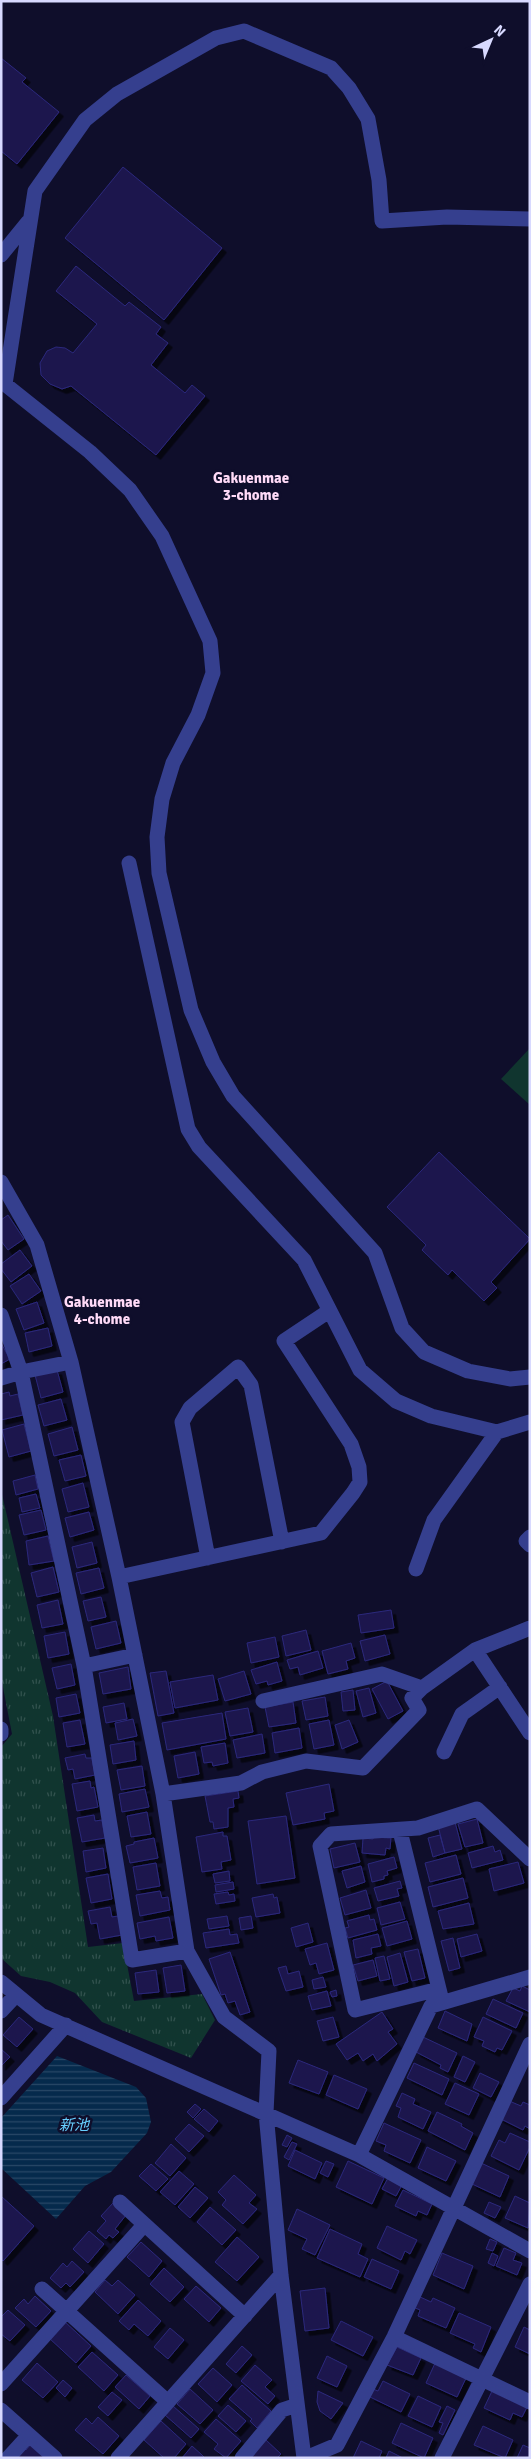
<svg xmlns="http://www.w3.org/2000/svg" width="531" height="2459" viewBox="0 0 531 2459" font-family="Signika,'Noto Sans JP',sans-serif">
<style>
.grass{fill:url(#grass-tufts)}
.pitch{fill:#10352f}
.water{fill:url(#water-rules)}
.building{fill:#1b184e;stroke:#2c287c;filter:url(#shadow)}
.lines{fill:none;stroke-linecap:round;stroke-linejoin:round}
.minor{stroke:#353f8e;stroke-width:15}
.labels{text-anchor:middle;stroke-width:5;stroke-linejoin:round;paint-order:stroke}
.neighbourhood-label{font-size:15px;font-weight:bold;fill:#ffdaf7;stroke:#0f0e2b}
.water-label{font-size:15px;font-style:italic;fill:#66cfff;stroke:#0f0e2b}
</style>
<defs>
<pattern id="grass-tufts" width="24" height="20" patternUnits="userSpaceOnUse" patternTransform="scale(1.25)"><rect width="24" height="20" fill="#10352f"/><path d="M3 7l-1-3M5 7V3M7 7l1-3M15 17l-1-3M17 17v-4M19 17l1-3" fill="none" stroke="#32524e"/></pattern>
<pattern id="water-rules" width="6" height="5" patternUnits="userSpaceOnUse" patternTransform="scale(1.25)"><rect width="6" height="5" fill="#052a4c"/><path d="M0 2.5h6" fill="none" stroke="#294867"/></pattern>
<filter id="shadow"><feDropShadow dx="4.5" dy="4.5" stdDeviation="0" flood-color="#0009"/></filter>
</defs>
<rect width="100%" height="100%" fill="#0f0e2b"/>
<path class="grass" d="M1,1490l52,226 35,231 35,-4 11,58 68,-7 13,26 -24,38 -89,-36 -27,-29 -25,-11 -29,-6 -20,-18v-211l11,-13 -11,-57z"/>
<path class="pitch" d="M530,1048v57l-29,-26z"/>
<path class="water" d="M57,2056l79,31 10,11 5,24 -4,11 -36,39 -26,14 -29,33 -55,-51v-50z"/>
<path class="building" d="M1,58l25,20 -4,4 37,30 -42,52 -16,-13z
M123,167l99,81 -58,72 -99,-82z
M76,266l49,40 4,-4 32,25 -5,7 12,9 -17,22 34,28 7,-8 13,11 -49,59 -85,-69 -9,3 -12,-5 -9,-9 -1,-12 7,-12 9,-4 9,1 8,5 24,-29 -41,-33z
M439,1152l91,87 -39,43 6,6 -13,13 -32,-31 -4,5 -26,-25 4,-5 -39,-38z
M8,1215l16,24 -16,11 -7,-9v-21z
M20,1250l12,16 -21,16 -10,-13v-5z
M29,1274l12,17 -19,13 -12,-18z
M37,1302l7,21 -20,7 -8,-21z
M48,1328l4,18 -23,6 -4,-19z
M1,1343l9,16 -9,5z
M57,1370l6,22 -22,6 -6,-23z
M9,1392l1,4 8,-2 5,21 -22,5v-26z
M61,1399l6,21 -23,6 -6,-21z
M24,1424l7,27 -22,6 -7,-27z
M72,1427l6,23 -24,6 -6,-22z
M81,1455l5,21 -21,5 -6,-21z
M35,1475l3,14 -22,6 -3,-14z
M83,1483l6,24 -21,5 -6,-23z
M36,1494l4,14 -18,4 -3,-14z
M41,1510l5,20 -22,5 -5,-20z
M89,1512l5,18 -24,7 -5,-19z
M48,1536l6,25 -25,4 -3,-24z
M92,1542l5,21 -20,5 -5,-21z
M53,1567l6,25 -22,5 -6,-24z
M99,1568l5,20 -23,6 -5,-21z
M101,1597l5,20 -18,4 -5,-20z
M58,1600l5,24 -21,4 -5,-23z
M391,1610l3,18 -33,5 -3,-18z
M116,1621l5,22 -25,6 -5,-22z
M306,1630l5,20 -25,6 -4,-20z
M65,1632l4,22 -21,4 -4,-22z
M385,1635l5,19 -25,7 -5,-20z
M275,1637l4,20 -28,6 -4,-20z
M351,1643l4,15 -9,3 2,8 -20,5 -6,-23z
M318,1651l5,17 -23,7 -2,-8 -8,2 -3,-9z
M277,1662l5,19 -14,4 -1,-4 -11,3 -5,-14z
M71,1664l4,21 -18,4 -5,-21z
M128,1667l3,22 -28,5 -4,-21z
M166,1671l8,42 -16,3 -8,-43z
M244,1671l7,23 -26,7 -7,-22z
M213,1675l5,25 -43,8 -5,-26z
M387,1681l16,30 -15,8 -16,-30z
M369,1688l7,25 -13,4 -7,-26z
M353,1690l2,20 -12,1 -2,-19z
M76,1694l4,19 -21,4 -3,-19z
M325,1697l3,19 -22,4 -4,-19z
M293,1702l3,21 -27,4 -4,-20z
M124,1703l3,16 -21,4 -3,-16z
M248,1708l5,24 -23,4 -5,-24z
M222,1713l4,26 -59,11 -5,-27z
M133,1719l4,17 -19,4 -3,-17z
M80,1720l5,24 -18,3 -4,-24z
M329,1720l5,25 -20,4 -5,-25z
M349,1720l9,22 -16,7 -7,-24z
M299,1728l3,20 -27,5 -3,-20z
M262,1734l3,19 -28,5 -4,-18z
M134,1741l2,19 -23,4 -3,-19z
M225,1743l3,20 -15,3 -1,-4 -8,1 -3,-16z
M195,1752l4,22 -21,4 -4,-22z
M85,1754l1,4h6l3,17 -20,4 -2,-10 -5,1 -3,-12z
M142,1766l3,20 -24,4 -4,-20z
M90,1781l1,7 3,-1 4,20 -21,4 -5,-27z
M329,1784l5,27 -10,2 1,6 -32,6 -7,-32z
M145,1789l4,18 -27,5 -3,-18z
M238,1791l1,7 -6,1 1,8 -6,1v19l-14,2 -1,-7h-3l-5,-26z
M147,1812l4,22 -20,3 -4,-21z
M94,1815l1,6 7,-1 3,18 -23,4 -5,-24z
M286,1816l9,62 -38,6 -9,-63z
M477,1819l6,24 -18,4 -7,-23z
M455,1822l7,27 -17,4 -7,-27z
M223,1832v4h4l4,24 -10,2 1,7 -20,3 -6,-35z
M440,1835l5,18 -12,4 -5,-19z
M373,1837l18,1 -1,11 -4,-1 -1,7 -23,-2 1,-15 10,1z
M154,1838l4,20 -28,5 -4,-17 8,-2v-2z
M355,1843l5,19 -26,6 -4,-19z
M493,1846l2,6 5,-2 3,10 -31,8 -4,-15z
M103,1848l3,20 -20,4 -3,-21z
M456,1855l5,19 -31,8 -5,-19z
M394,1857l3,11 -10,3 1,4 -4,1v3l-12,3 -4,-18z
M518,1862l6,21 -30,8 -5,-22z
M156,1863l4,23 -23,4 -4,-23z
M361,1866l4,16 -18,6 -5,-17z
M229,1871l1,10 -15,2 -2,-9z
M108,1874l4,25 -21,4 -5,-25z
M463,1878l5,20 -35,9 -5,-20z
M400,1881l2,7 -5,1 2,7 -21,5 -4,-13z
M233,1882l1,7 -18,3 -1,-7z
M366,1890l5,18 -26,7 -5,-17z
M160,1891l2,7 6,-1 2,13 -30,6 -4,-21z
M228,1892l1,3 5,-1 1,7 -19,3 -2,-10z
M273,1894l1,4 3,-1 3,16 -24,4 -4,-19z
M400,1902l5,17 -24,6 -4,-17z
M469,1903l5,21 -31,5 -5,-18z
M110,1907l2,10 6,-1 4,19 -22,4 -3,-16 -6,1 -3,-13z
M369,1915l1,5 4,-1 3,11 -29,8 -3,-10 4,-1 -2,-6z
M227,1916l2,10 -20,3 -2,-10z
M251,1916l2,12 -12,2 -2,-12z
M169,1917l4,21 -17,3 -1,-5 -15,3 -3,-16z
M407,1921l5,18 -25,7 -5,-18z
M308,1923l5,19 -17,5 -5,-19z
M229,1929l1,6 7,-1 2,9 -33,5 -3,-15z
M378,1934l3,12 -10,2 1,6 -16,4 -3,-18z
M477,1934l5,17 -21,6 -4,-18z
M453,1938l7,30 -11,3 -8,-30z
M327,1943l7,27 -15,4 -3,-11 -6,2 -5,-16z
M418,1949l7,29 -13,3 -8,-29z
M230,1952l20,60 -10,3 -5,-14 -7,2 -3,-9 -4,1 -12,-36z
M400,1953l8,29 -14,4 -7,-29z
M384,1956l6,23 -10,2 -5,-23z
M373,1960l4,16 -19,5 -5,-16z
M181,1965l4,26 -18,2 -4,-25z
M286,1966l2,8 11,-3 4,16 -17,4 -8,-23z
M156,1970l3,22 -21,2 -3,-21z
M323,1977l3,10 -12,2 -2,-9z
M522,1986l8,4v22l-24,-11 7,-13 7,3z
M336,1990l1,6 -5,1 -2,-5z
M327,1991l4,15 -19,4 -4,-14z
M493,1999l30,14 -7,15 -30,-14z
M445,2011l27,13 -5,17 -29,-13z
M382,2012l11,17 -5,3 9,12 -20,17 -4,-7 -10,7 -5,-8 -11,7 -11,-16z
M19,2017l14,12 -16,18 -14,-12z
M333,2017l6,20 -16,4 -6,-20z
M483,2017l29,14 -10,19 -5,-2 -2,4 -13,-6 2,-5 -10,-4z
M423,2037l34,16 -9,19 -8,-4 1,-3 -25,-13z
M1,2049l9,8 -9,9z
M463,2056l12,6 -10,20 -11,-5z
M298,2060l30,12 -9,22 -30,-11z
M414,2063l35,16 -7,16 -35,-17z
M480,2073l19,9 -8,15 -18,-9z
M334,2075l33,14 -9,20 -32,-14z
M455,2083l24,11 -10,21 -24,-11z
M402,2093l13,6 -2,5 18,8 -8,17 -25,-12 3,-9 -5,-2z
M507,2100l14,6 2,-4 7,3v24l-5,-3 -2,4 -24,-12z
M195,2104l6,5 -8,9 -6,-6z
M204,2109l14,12 -9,11 -15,-13z
M437,2112l25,12 -1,2 12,7 -8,17 -37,-19z
M384,2123l37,17 -11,23 -26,-12 2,-6 -10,-4z
M189,2124l15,12 -15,16 -14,-13z
M510,2133l20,9v5l-11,23 -28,-14 8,-16 6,3z
M287,2135l5,3 -5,9 -5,-2z
M292,2142l5,2 -8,16 -5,-3z
M171,2144l15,14 -16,18 -15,-13z
M427,2147l29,14 -10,20 -28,-13z
M295,2150l27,13 -7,16 -27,-13z
M326,2161l8,3 -6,13 -8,-4z
M348,2161l36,17 -12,26 -36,-17z
M481,2163l28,13 -9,21 -28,-13z
M151,2164l17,15 -12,12 -17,-15z
M179,2171l15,13 -19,21 -15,-13z
M234,2175l22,20 -7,8 8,6 -14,15 -21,-19 4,-5 -8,-8z
M388,2178l14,7 -6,11 -14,-7z
M195,2187l13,11 -18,20 -12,-11z
M403,2190l29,14 -5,11 -9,-4 -2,5 -21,-10z
M1,2196l33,30 -31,35 -2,-2z
M515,2196l15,7 -2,25 -23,-10z
M489,2202l12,5 -6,11 -11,-5z
M113,2203l13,12 -11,14 4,3 -6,6 -4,-3 -3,4 -9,-8 9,-10 -5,-5z
M210,2207l26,23 -14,15 -25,-23z
M297,2209l33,16 -15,30 -13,-6 5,-10 -19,-9z
M387,2226l30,14 -7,14 -5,-3 -4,9 -24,-12z
M330,2229l32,15 -4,10 10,5 -8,18 -43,-19z
M89,2231l15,13 -16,19 -15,-14z
M237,2237l22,20 -22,24 -22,-19z
M490,2239l7,3 -4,9 -7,-2z
M141,2242l21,19 -13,16 -22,-20z
M504,2248l12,5 -3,7 9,3 -5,12 -21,-9z
M442,2253l31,13 -9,23 -31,-14z
M492,2253l6,3 -4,10 -6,-3z
M372,2259l27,12 -8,18 -27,-12z
M72,2261l12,11 -14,15 -4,-4 -5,5 -11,-10 13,-15 4,4z
M164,2268l20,19 -14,15 -20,-18z
M105,2280l7,6 6,-6 17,15 -17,19 -23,-22z
M196,2286l25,22 -12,14 -25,-23z
M325,2288l4,40 -24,3 -5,-40z
M35,2296l16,15 -15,16 -21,-19 9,-9 4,5z
M418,2296l13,6 2,-4 22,10 -9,20 -28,-12 2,-6 -7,-3z
M138,2300l23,21 -13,15 -14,-12 -5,6 -10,-9z
M8,2310l17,15 -15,16 -9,-7v-17z
M459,2313l32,14 -10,25 -8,-4 2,-4 -25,-11z
M64,2321l27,25 -15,17 -27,-25z
M341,2321l32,16 -10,19 -32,-16z
M524,2327l6,3v24l-15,-7z
M170,2328l14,12 -16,19 -14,-12z
M242,2346l10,9 -16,18 -10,-9z
M397,2347l24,11 -8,17 -26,-10z
M92,2352l26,23 -14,16 -26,-24z
M327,2356l20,10 -10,21 -20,-9z
M436,2361l31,15 -10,21 -31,-14z
M37,2363l21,19 -15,16 -21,-18z
M255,2365l17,15 -7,7 10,9 -7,8 -27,-23z
M213,2368l19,17 -15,17 -19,-18z
M126,2375l24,21 -11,13 -24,-22z
M63,2380l9,8 -7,9 -9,-9z
M383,2381l27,13 -9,18 -31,-15 3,-8 5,2z
M242,2385l29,26 -14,17 -7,-7 2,-2 -23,-20z
M190,2389l23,21 -13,14 -23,-20z
M318,2391l25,12 -12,16 -11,-8 -3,-9z
M492,2391l35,16 -5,10 -9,-4 -3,7 -26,-12z
M112,2392l10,8 -14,16 -10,-9z
M418,2396l23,11 -9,20 -24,-11z
M228,2405l18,16 -10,11 -18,-16z
M173,2406l26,23 -8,9 -26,-23z
M447,2406l8,4 -12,25 -4,-2 4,-10 -4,-1z
M98,2417l21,19 -16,18 -28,-24 11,-12 6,6z
M216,2419l25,22 -15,17 -12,-9 4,-5 -14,-12z
M161,2421l25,23 -12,14h-10l-20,-18z
M401,2423l32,15 -9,20 -32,-15z
M483,2426l30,14 -8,18 -31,-13z
M266,2440l15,14 -4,4h-28z
M361,2441l21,10 -3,7h-26z
M31,2444l15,14h-31l9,-10 2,2z
M523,2445l7,3v10h-13z
M192,2446l10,9 3,3h-23z
M389,2451l14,7h-17z"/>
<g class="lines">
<path class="minor" d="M1,255l27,-33
M1,381l89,71 40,38 32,46 48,105 3,32 -15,42 -25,48 -11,36 -5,38 2,36 32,137 22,52 20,34 142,157 27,75 22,24 44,19 42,8 20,-2
M5,384l30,-193 50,-71 32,-26 99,-56 28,-7 87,37 18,20 19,31 11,61 3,41 65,-4 83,2
M129,863l59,266 11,18 105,113 56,110 36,31 35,15 66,16 33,-10
M1,1182l36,63 34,117 48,215 44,217 24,157 37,66 45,34 -3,62 15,162 23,183
M1,1315l20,57 63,294 48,294 55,-9
M1,1378l20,-6 50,-10
M530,1537l-4,4 4,4
M208,1558l-26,-136 8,-14 48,-41 13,18 31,157
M416,1569l18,-49 63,-88
M119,1577l202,-44 32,-40 7,-11 -1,-15 -8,-23 -67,-103 45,-30
M475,1650l55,83
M84,1666l51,-11
M263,1701l119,-27 40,14
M1,1729v5
M444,1752l18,-38 38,-27
M163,1794l78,-11 21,-11 44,-11 57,7 56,-58 -7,-12 10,-10 53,-38 55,-22
M400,1831l41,166
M1,1982l40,33 318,140 171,96
M439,1989l-84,21 -35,-164 11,-12 87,-6 59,-19 53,50
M1,2011l15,-16
M1,2098l65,-73
M359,2155l72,-149 99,-29
M120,2202l125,114
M42,2289l126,113
M394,2337l136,65
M1,2384l143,-159
M1,2410l54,48
M8,2458l21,-23
M118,2458l163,-183
M242,2458l40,-48 15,-5
M306,2458l31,-13 57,-108 136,-293
M442,2458l88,-174"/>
</g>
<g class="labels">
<g class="neighbourhood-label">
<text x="251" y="483">Gakuenmae<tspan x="251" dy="17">3-chome</tspan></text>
<text x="102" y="1307">Gakuenmae<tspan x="102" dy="17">4-chome</tspan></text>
</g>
<g class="water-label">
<text x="74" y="2130">新池</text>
</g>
</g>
<rect width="531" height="2459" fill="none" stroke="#d8d9ff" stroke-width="5"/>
<g transform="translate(491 40) rotate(44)" stroke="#0f0e2b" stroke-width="4" paint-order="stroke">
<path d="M0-4L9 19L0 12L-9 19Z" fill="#d8d9ff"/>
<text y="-8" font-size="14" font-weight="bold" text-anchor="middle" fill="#d8d9ff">N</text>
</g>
</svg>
